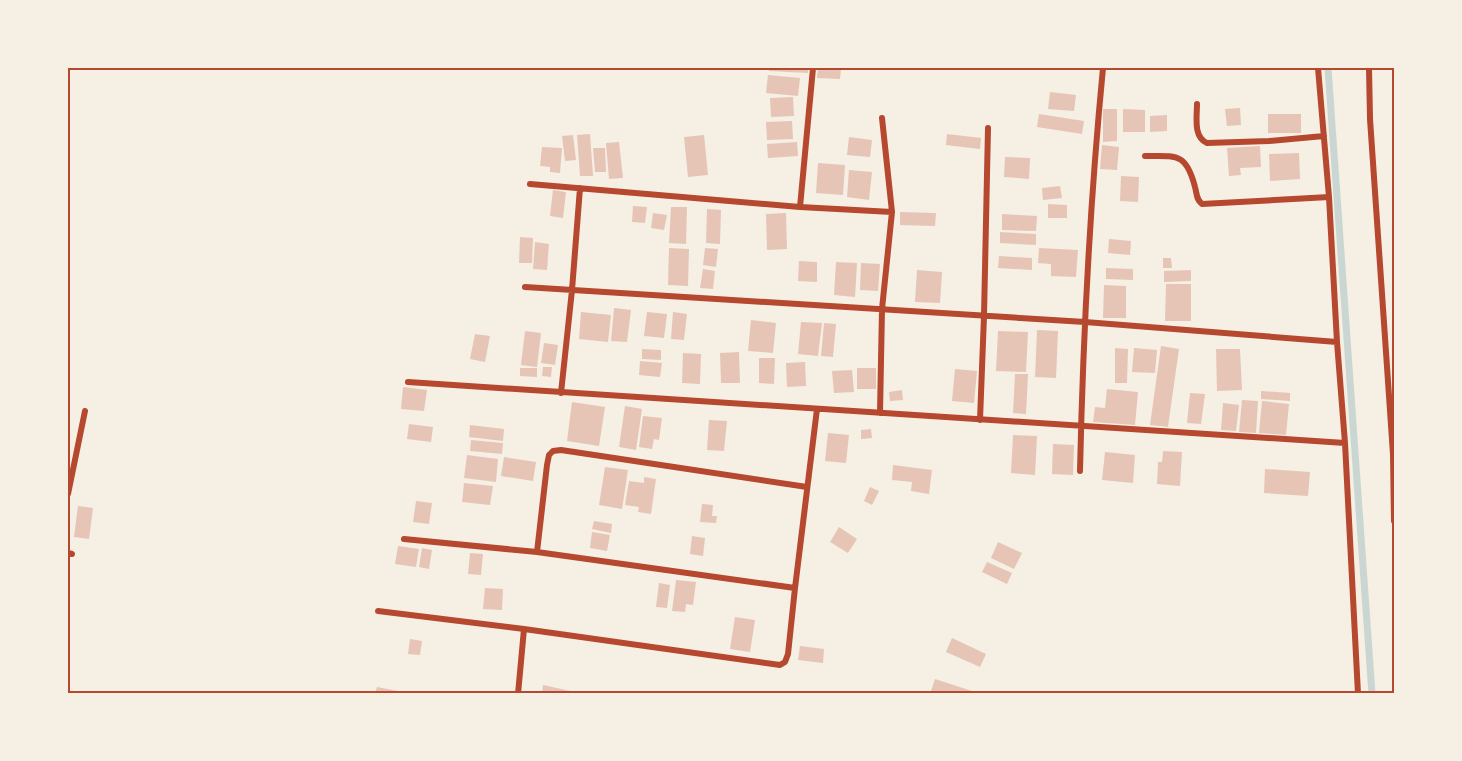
<svg xmlns="http://www.w3.org/2000/svg" width="1462" height="761" viewBox="0 0 1462 761" font-family="Rubik,sans-serif">
<style>
.lines{fill:none;stroke-linecap:round;stroke-linejoin:round}
.stream{stroke:#c9d6d2;stroke-width:7}
.building{fill:#e6c5b7}
.minor{stroke:#b5482f;stroke-width:6}
.neatline{fill:none;stroke:#b5482f;stroke-width:2}
</style>
<rect width="100%" height="100%" fill="#f6efe4"/>
<g class="lines">
<path class="stream" d="M1328,68l44,626"/>
</g>
<path class="building" d="M769,68h39v5l-39,-2z
M818,68h23l-1,11 -23,-1z
M768,75l32,3 -2,18 -32,-3z
M1050,92l26,3 -2,16 -26,-2z
M793,97l1,19 -23,1 -1,-19z
M1240,108l1,17 -14,1 -2,-17z
M1103,109h14v32l-14,1z
M1123,109l22,1v22h-22z
M1039,114l45,7 -2,13 -45,-7z
M1268,114h33v19h-33z
M1167,115v16l-17,1v-16z
M792,121l1,18 -26,1 -1,-18z
M590,134l3,42h-13l-3,-41z
M947,134l34,4 -1,11 -34,-4z
M573,135l3,25 -11,1 -3,-25z
M704,135l4,40 -20,2 -4,-40z
M849,137l23,3 -2,17 -23,-2z
M619,142l4,36 -14,1 -3,-36z
M797,142l1,14 -30,2 -1,-14z
M1102,145l17,2 -2,23 -17,-1z
M1260,146l1,21 -21,1 1,7 -12,1 -2,-28z
M542,147l20,1 -2,25 -10,-1v-5l-10,-1z
M593,148h12l1,24h-11z
M1299,153l1,26 -30,2 -1,-27z
M1005,157l25,1 -1,21 -25,-2z
M818,163l27,2 -2,30 -27,-2z
M849,170l23,2 -3,28 -22,-3z
M1121,176l18,1 -1,25 -18,-1z
M1060,186l2,12 -19,2 -1,-12z
M553,190l13,2 -3,26 -13,-2z
M1048,204l19,1v13h-19z
M633,206l14,1 -2,16 -13,-1z
M671,207h16l-1,37 -17,-1z
M707,209l14,1 -1,34 -14,-1z
M900,212l36,1 -1,13 -35,-1z
M653,213l14,2 -3,15 -13,-2z
M786,213l1,36 -20,1 -1,-36z
M1002,214l35,2 -1,15 -34,-1z
M1000,232l36,2v11l-36,-2z
M520,237l13,1 -1,25h-13z
M1109,239l22,2 -1,14 -22,-2z
M535,242l14,2 -2,26 -14,-1z
M669,248l20,1 -1,37 -20,-1z
M705,248l13,1 -2,18 -13,-2z
M1039,248l39,2 -2,27 -25,-1v-12l-13,-1z
M999,256l33,2v12l-34,-2z
M1163,258h8l1,10h-9z
M799,261l18,1v20l-19,-1z
M836,262l21,1 -2,34 -21,-2z
M861,263l19,1 -2,27 -18,-1z
M1106,268l27,1v11l-27,-1z
M703,269l12,2 -2,18 -13,-1z
M917,270l25,2 -2,31 -25,-1z
M1191,270v11l-27,1v-11z
M1166,284h25v37h-26z
M1104,285l22,1v32h-23z
M614,308l17,2 -4,32 -16,-1z
M581,312l30,3 -3,27 -29,-3z
M647,312l20,2 -3,24 -20,-2z
M673,312l14,2 -3,26 -13,-1z
M751,320l25,3 -3,30 -25,-2z
M801,322l21,1 -4,33 -20,-2z
M824,323l12,1 -3,33 -12,-1z
M1037,330l21,1 -2,47 -21,-1z
M525,331l16,2 -4,34 -16,-2z
M998,331l30,1 -2,40 -30,-1z
M475,334l15,2 -5,26 -15,-3z
M544,343l14,2 -3,20 -14,-2z
M1161,346l18,3 -11,78 -18,-2z
M1115,348l13,1 -1,34h-12z
M1134,348l23,2 -2,23 -23,-1z
M642,349l19,1v10l-19,-1z
M1216,349h24l2,41 -25,1z
M739,352l1,31h-19l-1,-30z
M683,353l18,1 -1,30 -18,-1z
M759,358h16l-1,26 -15,-1z
M640,361l22,2 -2,14 -21,-2z
M805,362l1,24 -19,1 -1,-24z
M543,367h9l-1,10 -9,-1z
M520,368h17v9l-17,-1z
M857,368h19v21h-19z
M955,369l22,2 -3,32 -22,-2z
M852,370l2,22 -20,1 -2,-22z
M1015,374h13l-2,40 -13,-1z
M403,387l24,3 -3,21 -23,-2z
M1107,389l31,3 -3,33 -42,-3 2,-15 10,1z
M902,390l1,10 -13,1 -1,-9z
M1261,391l29,2v8l-29,-2z
M1190,393l15,1 -4,30 -14,-1z
M1242,400l16,1 -2,32 -17,-1z
M1262,401l27,3 -3,31 -27,-2z
M572,402l33,5 -6,39 -32,-5z
M1223,403l16,2 -3,26 -15,-1z
M625,406l17,3 -6,41 -17,-3z
M643,416l19,2 -3,22 -5,-1 -2,10 -13,-2z
M709,420l18,1 -3,30 -17,-1z
M409,424l24,3 -2,15 -24,-3z
M470,425l34,4 -1,12 -34,-4z
M871,429l1,9 -11,1v-9z
M828,433l21,2 -3,28 -21,-2z
M1013,435l24,1 -2,39 -24,-2z
M471,440l32,3 -1,11 -32,-3z
M1053,444l21,1 -1,30 -21,-1z
M1163,451l19,1 -2,34 -23,-2 1,-22h4z
M1105,452l30,3 -2,28 -31,-3z
M467,455l31,4 -2,23 -32,-4z
M504,457l32,5 -3,19 -32,-5z
M893,465l39,5 -3,24 -18,-3 1,-9 -20,-2z
M605,467l23,3 -6,39 -23,-4z
M1265,469l45,3 -2,24 -44,-3z
M644,477l12,2 -5,35 -13,-2 1,-5 -14,-2 4,-24 15,2z
M464,483l29,3 -3,19 -28,-3z
M870,487l9,4 -7,14 -8,-4z
M416,501l16,2 -3,21 -16,-2z
M702,504l11,1 -1,11h5l-1,7 -16,-1z
M78,506l15,2 -4,31 -15,-2z
M594,521l18,3 -1,9 -19,-4z
M839,527l18,12 -9,14 -18,-11z
M592,532l18,3 -3,16 -17,-3z
M692,536l13,2 -2,18 -13,-2z
M998,542l24,11 -8,16 -23,-11z
M398,546l21,3 -3,18 -21,-3z
M422,548l10,2 -3,19 -10,-2z
M470,553l13,1 -2,21 -13,-1z
M987,562l25,11 -5,11 -25,-12z
M676,580l20,2 -3,23 -7,-1 -1,8 -13,-1z
M659,583l11,2 -3,23 -11,-1z
M485,588l18,1 -1,21 -19,-1z
M735,617l20,3 -5,32 -20,-3z
M952,638l34,16 -6,13 -34,-15z
M410,639l12,2 -2,14 -12,-1z
M800,646l24,3 -1,14 -25,-3z
M935,679l37,12 -1,3h-41z
M543,685l32,7v2h-33z
M377,687l26,5v2h-28z"/>
<g class="lines">
<path class="minor" d="M1318,68l11,129 8,145 8,101 13,251
M1369,68l1,51 23,335 1,67
M1197,104c0,13 -4,33 10,39l62,-2 55,-5
M1145,156c31,0 41,-4 50,31 2,7 1,12 7,17l127,-7
M530,184l270,23 92,5
M800,207l13,-139
M525,287l560,35 252,20
M408,382l937,61
M561,393l11,-103 8,-102
M880,413l2,-104 10,-97 -10,-94
M980,420l4,-104 4,-188
M1080,471c3,-135 10,-269 23,-403
M68,494l17,-83
M404,539l133,13
M68,553l4,1
M795,588l-258,-36 10,-87 2,-10 4,-4 8,-1 246,37
M378,611l146,18 256,36 5,-3 3,-8 7,-66 22,-179
M518,694l6,-65"/>
</g>
<rect width="1462" height="761" fill="none" stroke="#f6efe4" stroke-width="138"/>
<rect x="69" y="69" width="1324" height="623" class="neatline"/>
</svg>
